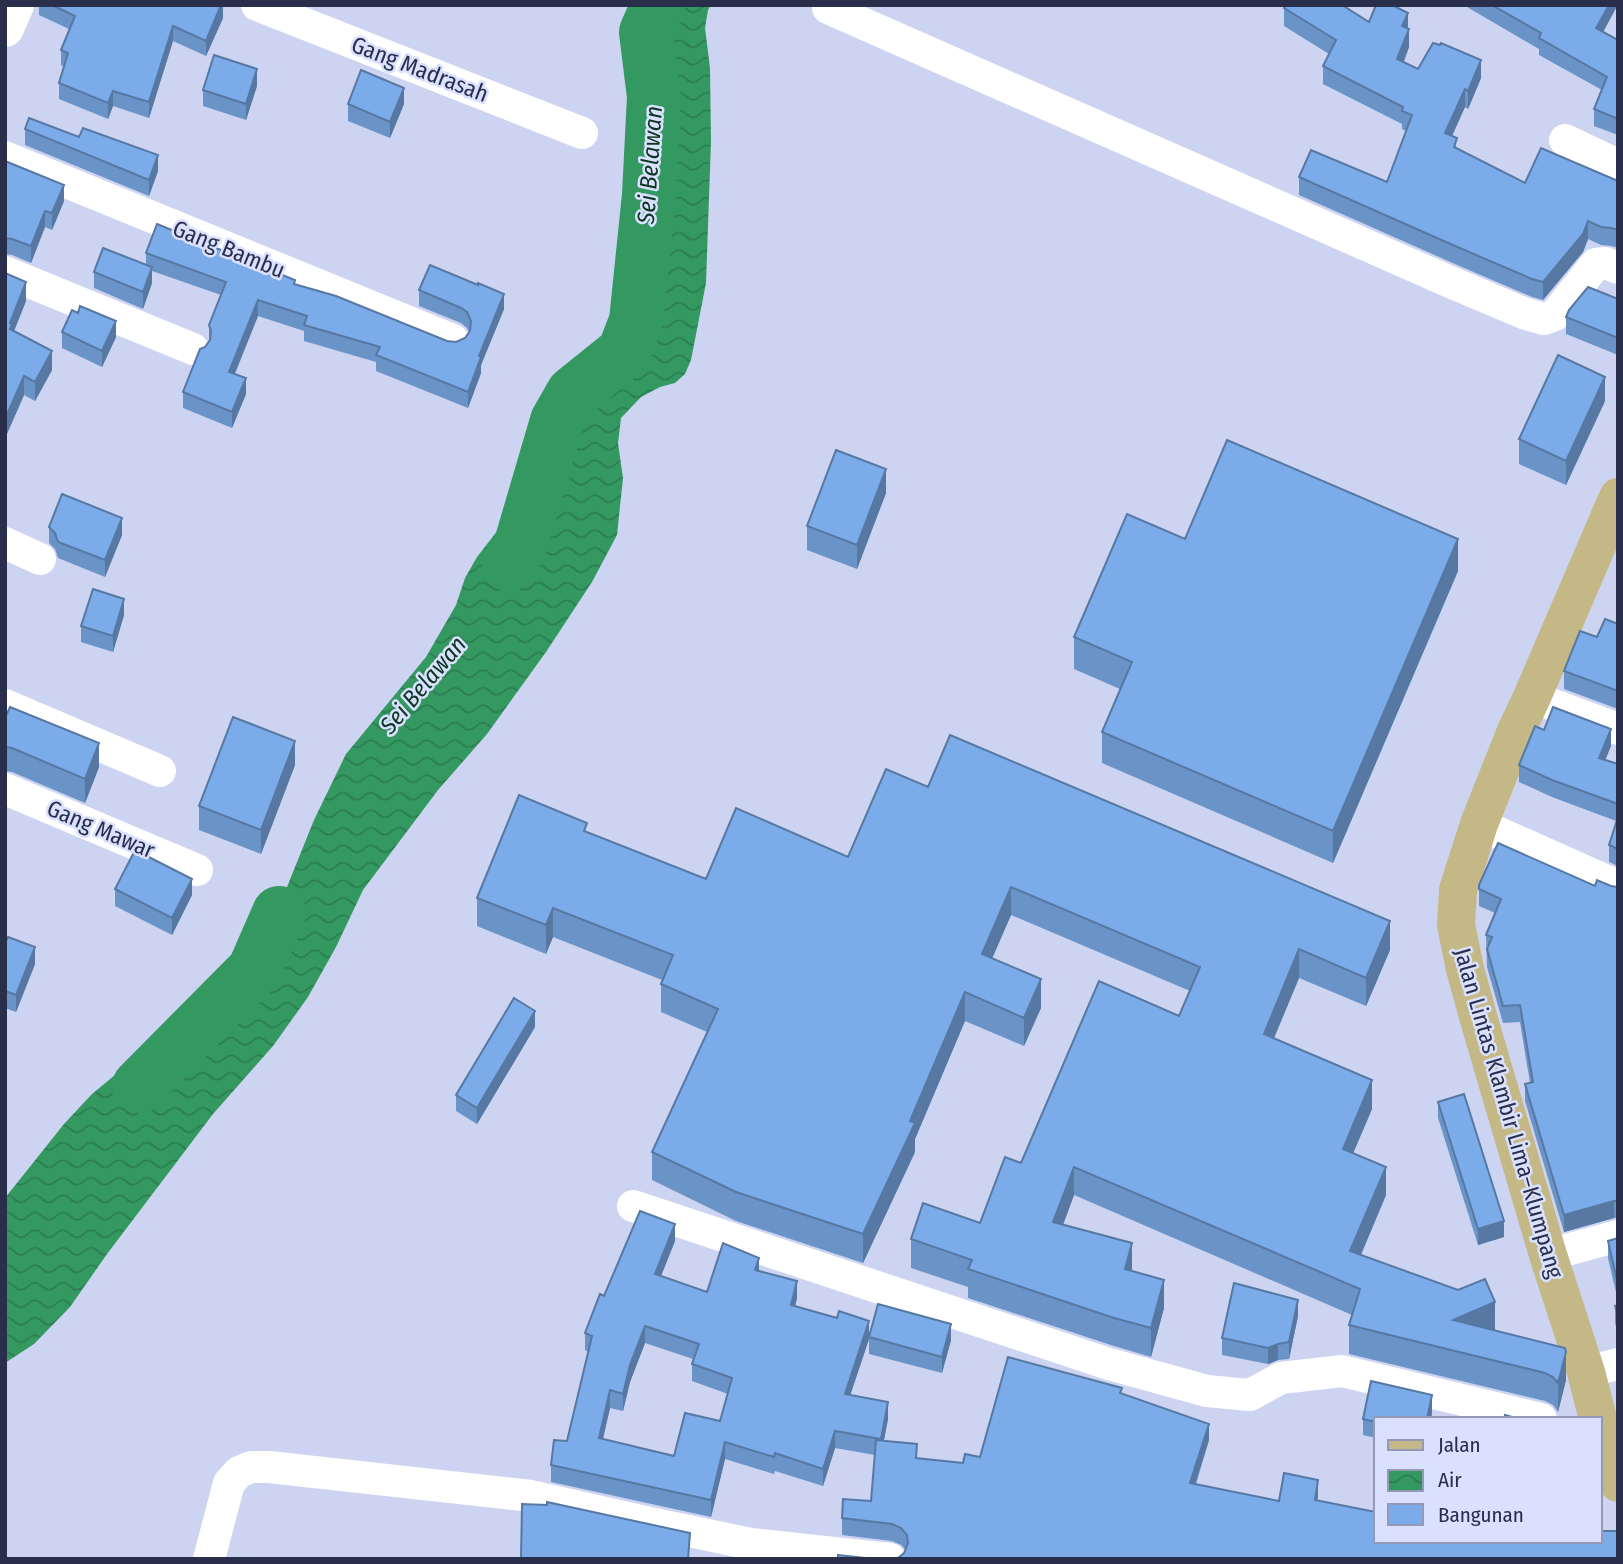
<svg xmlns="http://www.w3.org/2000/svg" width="1623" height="1564" viewBox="0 0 1623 1564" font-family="'Fira Sans Condensed',sans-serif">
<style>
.water{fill:url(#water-waves)}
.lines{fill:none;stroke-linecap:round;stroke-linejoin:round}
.river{stroke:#349961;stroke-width:54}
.minor{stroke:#fff;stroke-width:32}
.tertiary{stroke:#fff;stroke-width:38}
.primary{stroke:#c4b887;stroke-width:38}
.wall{fill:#6a93c8;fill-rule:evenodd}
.shaded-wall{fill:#5678a3}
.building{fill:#7babe9;stroke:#5678a3;stroke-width:2;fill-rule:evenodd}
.labels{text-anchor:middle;stroke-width:5;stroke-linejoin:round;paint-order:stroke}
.street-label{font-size:23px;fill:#292e4a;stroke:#dae1ff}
.water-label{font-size:24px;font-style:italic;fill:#0b351e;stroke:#dae1ff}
</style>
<defs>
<pattern id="water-waves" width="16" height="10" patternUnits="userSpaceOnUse" patternTransform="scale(1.75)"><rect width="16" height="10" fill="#349961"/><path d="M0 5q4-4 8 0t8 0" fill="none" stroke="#2c7d52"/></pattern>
</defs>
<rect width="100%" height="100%" fill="#cdd4f1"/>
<path class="water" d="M668,5h43l-3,5 -3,18 5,40 1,73 -5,142 -15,77 -6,14 -10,9 -15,4 -19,10 -20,21 -3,25 5,35 -6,57 -25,47 -46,70 -59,82 -49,56 -75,100 -27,57 -28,50 -35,49 -60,68 -106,140 -37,53 -36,37 -29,19v-165l59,-74 28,-30 35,-29 80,-39 30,-31 31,-61 46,-114 32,-66 80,-97 30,-52 9,-27 12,-21 21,-27 36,-34 14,-18 27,-63 16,-20 46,-48 12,-23 2,-20 -10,-27 2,-9 13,-24 6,-19 1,-27 -8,-126 7,-45z"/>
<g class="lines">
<path class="river" d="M509,564l11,-17 37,-126 16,-28 51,-41 12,-31 13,-126 5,-98 -8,-65 12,-27
M139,1086l115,-116 25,-57"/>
<path class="minor" d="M257,5l325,128
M828,8l620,273 78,33 18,5 11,-4 41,-51 9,-1 13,5
M1565,140l53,25
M5,157l448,183
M5,272l188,77
M5,543l35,16
M1532,697l86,32
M5,705l155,66
M5,789l192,81
M1479,824l139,62
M633,1206l476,158 98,27 43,4 31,-17 61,-7 199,48
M1548,1255l70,-19
M1586,1372l32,-8
M209,1559l20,-76 10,-11 12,-5h18l262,29 115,26 105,22 139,15"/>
<path class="tertiary" d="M5,28l10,-23"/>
<path class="primary" d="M1598,1419l-12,-47 -38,-117 -69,-235 -14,-51 -9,-44 2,-35 21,-66 37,-93 16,-34 86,-200
M1600,1428l18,55"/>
</g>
<path class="wall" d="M39,5h184v13l-17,38 -33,-15 -24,77 -36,-12 -5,13 -49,-20v-16l5,-16 -3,-2v-15l8,-21 -30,-14z
M1467,5h149v3l-13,24 15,8v95l-24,-9v-17l8,-19 -63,-35v-6l-72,-42z
M1284,8l124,21 1,18 -5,15 14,7 63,9 -13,31 -3,-2 -13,29 5,13 68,34 93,-2v67l-7,-2 -10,-1 -13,-6 -5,13 -40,48 -11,-3 -77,-33 -156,-69v-18l88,5 19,-51 -4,-2v-5l-79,-40v-18l6,-12 -45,-28z
M257,86l-11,34 -43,-14v-16z
M348,104h56l-14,34 -42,-17z
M25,129l54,8 79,34 -9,25 -124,-51z
M5,161l59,40 -12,29 -7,-3 -14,36 -19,-8 -7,-1z
M146,253l149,31 152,57 9,1 9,-4 4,-6 -2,-4 -6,-5 -42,-17v-16l85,19 -23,56v8l-13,35 -92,-37v-9l-72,-21v-10l-46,-15 -23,58 11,20 -14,34 -49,-20v-16l22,-45 4,-6v-16l12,-30 -69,-24v12l-9,26 -49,-21v-16l52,-8z
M5,273l21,28 -12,30 38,39 -17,31 -11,-6 -18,41z
M1618,299v56l-52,-21v-17z
M62,332l54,5 -14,30 -40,-19z
M1605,401l-39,84 -47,-21v-25z
M886,493l-29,76 -50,-19v-24z
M49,527l73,8 -17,42 -47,-19 -3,-9 -6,-6z
M1458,571l-125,292 -231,-100v-31l18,-43 -46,-20v-32z
M124,615l-11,37 -32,-10v-16z
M1618,624v85l-54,-20v-18l33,-34z
M5,718l94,49 -14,36 -73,-31 -7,-1z
M1544,730l67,16 -6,14 13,4v102l-9,-4v-17l7,-24 -64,-24 -33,-15v-17z
M295,765l-34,89 -62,-24v-24z
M928,787l462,163 -24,56 -67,-28 -25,60 98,71 -19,44 33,42 -25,60 134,76 71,49 -8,32 -5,-7 -8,-4 -196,-47v-29l3,-10 -278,-120 -11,30 69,46 32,37 -13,49 -37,-11 -146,-48v-11l-57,-19v-29l69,-16 41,-60 158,-147 11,-25 -179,-76 -19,43 49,50 -17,38 -59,-25 -50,118v13l-52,111 -127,-42 -84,-41v-28l55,-120 -46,-20v-28l1,-4 -109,-43 -7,17 -69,-28v-28l110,-66 119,47 142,-22z
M1479,885l132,1 7,1v331h-4l-50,14 -39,-131v-17l5,-1 -10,-61 -17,1 -16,-56 -1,-32 9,-22 -16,-7z
M115,889l77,6 -20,40 -57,-29z
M5,943l30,21 -19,48 -11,-4z
M535,1027l-58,97 -21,-13v-16z
M1438,1102l66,135 -26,8 -40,-127z
M1618,1238v63l-10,-43v-17z
M675,1241l-14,35 46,16 52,-21 38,27 -2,8 74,31 82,3 -9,33 -73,-19v-15l-19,56 38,24 -4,21 33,18 46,5 17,-6 142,-64 87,47 -13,44 83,17 39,-4 -420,61 6,-5 2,-3 -5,-5 -9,-4 -50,-6v-17l29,-17 4,-46 -40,-7 -12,38 -48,-15 -1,3 -49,-15 -14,58 -160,-35v-17l16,-24 21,-89 -3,-2v-17l19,-37zM645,1343l48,16 -1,5v17l36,13 -8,27 -46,35 -71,-17 7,-31 13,3 7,-29z
M1618,1305v28l-3,-10v-17z
M1298,1316l-9,43 -11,1 -10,4 -46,-9v-17z
M1432,1412l-1,7h-55v19l-13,-3v-16z"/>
<path class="shaded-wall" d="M221,5h2v13l-17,38v-15z
M1609,5h7v3l-20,37v-17z
M1408,13v18l-6,-5z
M173,26v15l-24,77v-16z
M1409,29v18l-12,30v-18z
M1481,60v18l-13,31v-18z
M257,69v17l-11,34v-16z
M404,88v16l-14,34v-16z
M1465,89v18l-20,44v-18z
M113,91v15l-5,13v-16z
M158,155v16l-9,25v-16z
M64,185v16l-12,29v-17z
M45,211v16l-14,36v-17z
M1588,221v18l-5,13 -40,48v-18z
M152,267v16l-9,26v-17z
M26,282v19l-14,35v7l-2,-20z
M504,294v15l-23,56v8l-13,35v-16l11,-36z
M258,300v16l-29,71v-15z
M116,321v16l-14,30v-16z
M52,351v19l-17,31v-19z
M24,376v19l-18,41v-19z
M1605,377v24l-39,84v-24z
M246,378v16l-14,34v-16z
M886,469v24l-29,76v-24z
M122,518v17l-17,42v-17z
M1458,539v32l-125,292v-32z
M124,599v16l-11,37v-16z
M1611,729v17l-12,29v-17z
M295,741v24l-34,89v-24z
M99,743v24l-14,36v-24z
M192,879v16l-20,40v-17z
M1011,887v28l-29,67v-28z
M553,908v29l-7,17v-29z
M1390,921v29l-24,56v-28z
M35,947v17l-19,48v-17z
M1299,949v29l-35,84v-28z
M1041,979v29l-17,38v-28z
M965,992v29l-50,118v13l-52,111v-29z
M535,1011v16l-58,97v-16z
M1372,1080v29l-29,68v-28z
M1074,1167v28l-21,56v-29z
M1386,1167v28l-36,85v-29z
M1614,1201v17l-50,14v-17z
M1504,1221v16l-26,8v-16z
M675,1224v17l-20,50v-17z
M1132,1243v29l-7,-3z
M759,1258v17l-4,-5z
M1164,1280v28l-13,49v-29z
M797,1281v17l-6,24v-17z
M1298,1300v16l-9,43v-17z
M1495,1302v29l-42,-11z
M869,1321v18l-24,72v-17z
M951,1324v16l-9,33v-16z
M645,1326v17l-15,39 -7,29v-17l7,-29z
M1278,1344v16l-10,4v-16z
M1566,1352v28l-8,32v-29z
M610,1390v18l-11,47v-17z
M1432,1395v17l-1,7h-4z
M888,1402v17l-7,37v-17z
M1209,1424v16l-19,60v-17z
M835,1431v17l-12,38v-17z
M725,1442v17l-14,58v-17z
M1318,1480v17l-3,20v-17z"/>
<path class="building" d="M52,5h169l-15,36 -33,-15 -24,76 -36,-11 -5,12 -49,-20 9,-30 -7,-3 14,-34z
M1286,5h56l27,17 7,-17h16l16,8 -6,13 7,3 -12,30 21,10 15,-26 7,2 1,-2 40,17 -13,31 -3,-2 -20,44 12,5 -3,9 71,36 16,-35 77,33v49l-7,-2 -10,-1 -13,-6 -5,13 -40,48 -11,-3 -77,-33 -156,-69 12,-27 76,32 25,-67 -10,-4 1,-4 -80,-41 13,-26 -52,-32z
M1492,5h117l-13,23 22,12v79l-24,-10 13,-32 -68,-39 2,-5z
M214,55l43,14 -11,35 -43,-14z
M361,70l43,18 -14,34 -42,-18z
M29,118l50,19 4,-9 75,27 -9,25 -124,-51z
M5,161l59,24 -12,28 -7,-2 -14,35 -19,-7 -7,-1z
M157,224l138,56 -1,4 42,12 111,45 9,1 9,-4 5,-7 1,-10 -4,-9 -6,-4 -42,-18 11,-25 48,20v-2l26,11 -25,62 2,1 -13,35 -92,-37 4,-8 -76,-22 3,-9 -49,-16 -29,72 17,6 -14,34 -49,-20 17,-43 5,-2 5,-7 1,-9 -2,-6 17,-43 -80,-29z
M103,248l49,19 -9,25 -49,-20z
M5,273l21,9 -16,41 2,1 -2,5 42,22 -17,31 -11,-6 -18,41z
M1588,287l30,12v39l-52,-21 3,-7z
M80,306l36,15 -14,30 -40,-19 10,-22 6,3z
M1558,355l47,22 -39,84 -47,-22z
M1227,440l231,99 -125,292 -231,-99 30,-70 -58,-25 53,-123 58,25z
M836,450l50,19 -29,76 -50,-19z
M62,494l60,24 -17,42 -47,-18 -3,-9 -6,-6z
M93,589l31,10 -11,37 -32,-10z
M1605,619l13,5v67l-54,-20 16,-40 17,6z
M10,707l89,36 -14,36 -73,-31 -7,-1v-29z
M1553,707l58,22 -12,29 19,6v40l-66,-24 -33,-15 16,-39 9,4z
M233,717l62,24 -34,89 -62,-24z
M950,735l440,186 -24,57 -67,-29 -35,85 108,46 -29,69 43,18 -36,84 108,39 27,-11 10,23 -42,18 112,28 1,4 -8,31 -5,-6 -8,-4 -196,-48 11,-36 -286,-122 -21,55 79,21 -7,26 39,11 -13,48 -37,-10 -146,-49 4,-9 -61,-21 12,-36 57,20 25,-66 16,6 78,-182 80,35 21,-49 -189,-80 -29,67 59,25 -17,39 -59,-26 -55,129 5,2 -52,111 -127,-42 -84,-40 66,-143 -57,-25 12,-29 -120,-47 -7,17 -69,-27 42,-103 68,28 -3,8 122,48 30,-71 112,49 38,-88 42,18z
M1618,817v32l-9,-4z
M1498,843l97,43 2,-6 14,6 7,1v314h-4l-50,14 -39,-131 8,-2 -13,-77 -17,1 -16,-57 5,-12 -6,-2 15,-36 -22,-10v-4z
M135,850l57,29 -20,39 -57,-29z
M8,937l27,10 -19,48 -11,-4v-48z
M514,998l21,13 -58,97 -21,-13z
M1464,1094l40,127 -26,8 -40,-127z
M640,1211l35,13 -20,50 52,18 16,-49 36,15 -4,12 42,11 -6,24 46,13 2,-7 30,10 -24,73 43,8 -7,37 -46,-8 -12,38 -48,-16 -1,4 -49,-15 -14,58 -160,-35 3,-25 13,1 25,-105 -7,-3 15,-39 4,2zM645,1326l54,18 -7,20 40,14 -12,43 -35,-8 -11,43 -75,-18 11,-48 13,4 7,-29z
M1618,1238v46l-10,-43z
M1234,1283l64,17 -9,42 -11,2 -10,4 -46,-10z
M878,1304l73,20 -9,33 -73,-20z
M1618,1305v11l-3,-10z
M1008,1357l114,31 -2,5 89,31 -19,59 89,18 5,-28 34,7 -3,20 61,12v29h224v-10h18v28h-721l7,-6 4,-10 -1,-8 -6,-7 -9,-4 -50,-6 1,-19 28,2 5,-61 41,4 -1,14 47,5 2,-9 15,3z
M1371,1381l61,14 -5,24h-51v3l-13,-3z
M1505,1415l14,4h-15z
M547,1502l143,31 -2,26h-167l1,-55 25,1z
M838,1555l36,4h-36z"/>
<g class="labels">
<g class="street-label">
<text transform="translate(420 69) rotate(21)" y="8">Gang Madrasah</text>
<text transform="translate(229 249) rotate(22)" y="8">Gang Bambu</text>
<text transform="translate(101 829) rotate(23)" y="8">Gang Mawar</text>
<text transform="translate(1509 1113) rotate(74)" y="8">Jalan Lintas Klambir Lima–Klumpang</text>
</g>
<g class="water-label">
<text transform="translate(650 165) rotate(-86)" y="8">Sei Belawan</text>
<text transform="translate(423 685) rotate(-50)" y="8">Sei Belawan</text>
</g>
</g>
<rect width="1623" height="1564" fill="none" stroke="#292e4a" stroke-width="14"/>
<rect x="1374" y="1417" width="228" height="126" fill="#dae1ff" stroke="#9399b7" stroke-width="2"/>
<rect x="1388" y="1440" width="35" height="10" fill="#c4b887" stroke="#9399b7" stroke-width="2"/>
<text x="1438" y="1452" font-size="21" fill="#292e4a">Jalan</text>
<rect x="1388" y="1470" width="35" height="21" fill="url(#water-waves)" stroke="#9399b7" stroke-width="2"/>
<text x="1438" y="1487" font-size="21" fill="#292e4a">Air</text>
<rect x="1388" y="1504" width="35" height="21" fill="#7babe9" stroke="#9399b7" stroke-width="2"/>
<text x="1438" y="1522" font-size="21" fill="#292e4a">Bangunan</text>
</svg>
